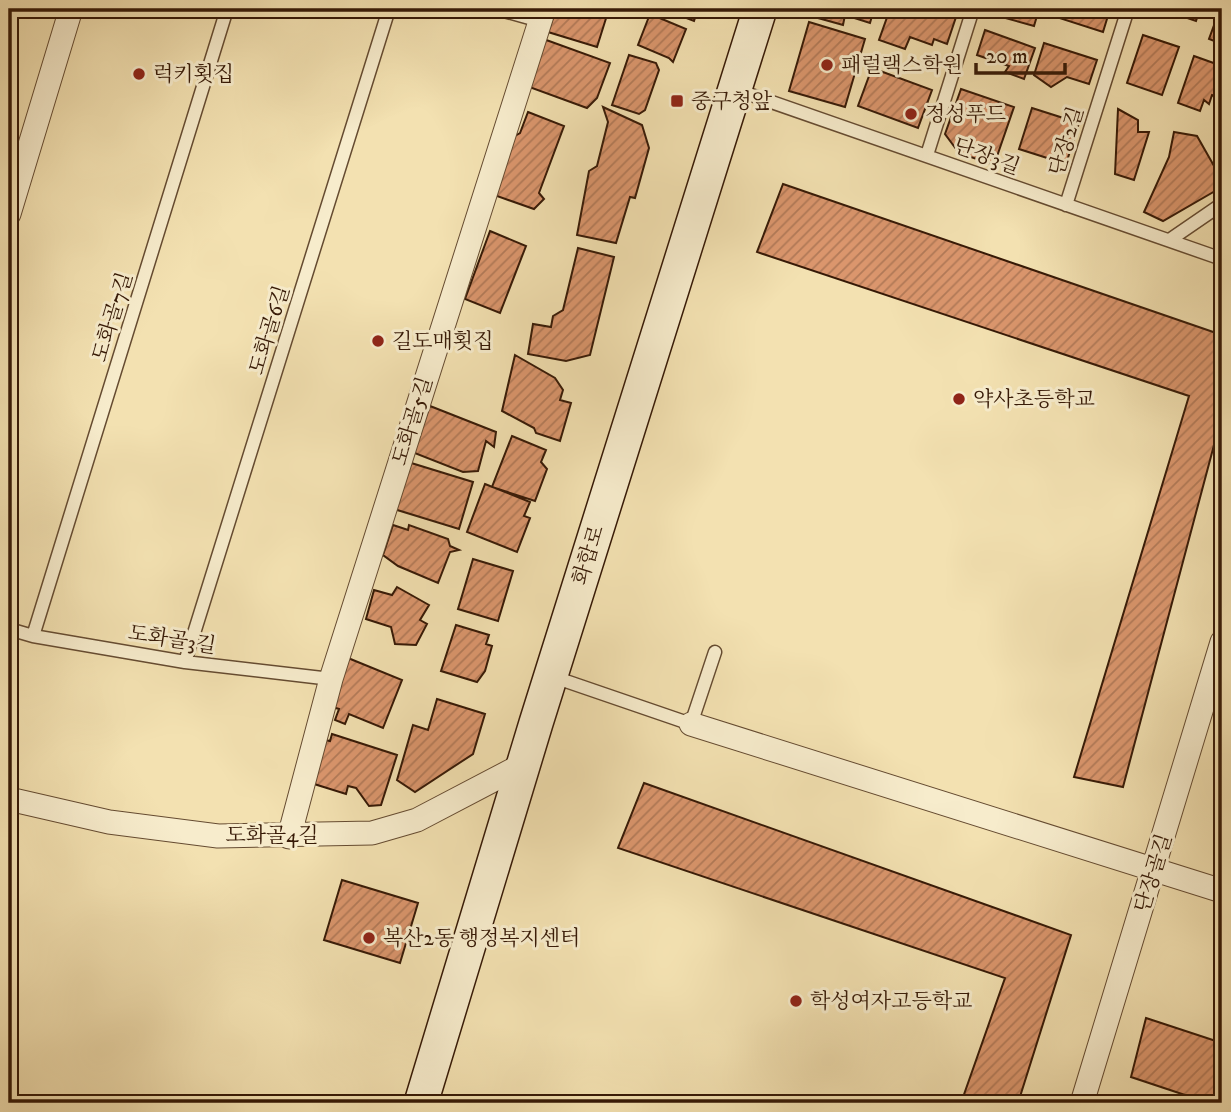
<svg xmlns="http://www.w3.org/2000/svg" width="1231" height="1112" viewBox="0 0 1231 1112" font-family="'IM FELL DW Pica','Noto Serif KR',serif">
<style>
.building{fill:url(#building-hatch);stroke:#361906;stroke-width:2}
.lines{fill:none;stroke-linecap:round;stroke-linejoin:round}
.lane-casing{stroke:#654b31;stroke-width:15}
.street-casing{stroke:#654b31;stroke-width:25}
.secondary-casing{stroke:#361906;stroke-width:36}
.lane{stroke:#f7eccc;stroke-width:12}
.street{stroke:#f7eccc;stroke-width:23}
.secondary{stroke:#f7eccc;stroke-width:33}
.poi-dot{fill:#8f2418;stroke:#f7eccc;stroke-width:2.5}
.labels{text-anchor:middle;stroke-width:6;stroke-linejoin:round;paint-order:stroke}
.poi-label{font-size:21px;fill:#361906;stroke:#f7eccc;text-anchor:start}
.street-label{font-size:21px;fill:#361906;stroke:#f7eccc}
</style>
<defs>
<pattern id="building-hatch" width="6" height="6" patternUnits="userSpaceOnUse" patternTransform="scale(1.75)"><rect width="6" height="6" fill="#db966d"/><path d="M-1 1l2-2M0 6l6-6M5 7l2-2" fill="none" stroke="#b27a58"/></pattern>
</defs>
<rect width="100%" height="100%" fill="#f3e1b1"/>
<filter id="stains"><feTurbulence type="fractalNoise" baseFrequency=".00286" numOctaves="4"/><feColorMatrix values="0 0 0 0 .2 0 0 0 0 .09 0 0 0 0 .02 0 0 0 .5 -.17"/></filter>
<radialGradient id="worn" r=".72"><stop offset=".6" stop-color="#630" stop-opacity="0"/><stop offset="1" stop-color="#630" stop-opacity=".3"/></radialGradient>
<path class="building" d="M556,9h50l2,3 -11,35 -49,-15z
M663,9h35l-4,12z
M821,9h53l-4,14 -25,-8 -2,10 -25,-7z
M890,9h63l5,2 -11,33 -13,-5 -2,6 -22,-8 -5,12 -26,-9z
M985,9h54l-5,17 -50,-14z
M1056,9h54l-7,23 -50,-16z
M1161,9h39l-4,12z
M1220,9h2v35l-13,-5z
M650,14l36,15 -13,33 -4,-4 -31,-13z
M809,22l56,17 -20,68 -56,-16z
M985,30l50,18 -11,31 -19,-7 4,-6 -32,-11z
M1143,35l36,12 -17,48 -35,-12z
M538,37l72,26 -13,35 -10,10 -66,-24z
M1044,43l53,17 -8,24 -22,-7 -16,10 -17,-12z
M629,55l27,8 3,7 -14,40 -6,4 -27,-9z
M1194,56l28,10v18l-4,13 -6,-2 -3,9 -5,-4 -4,11 -22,-8z
M872,68l60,22 -14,38 -60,-22z
M961,89l53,18 -20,58 -35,-12 -14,-19z
M603,107l39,18 7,23 -14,50 -5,-1 -14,46 -39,-8 12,-64 8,-5 11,-44z
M1032,108l47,15 -13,41 -47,-15z
M1118,109l20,11v12h11l-15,48 -19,-6z
M528,112l36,14 -25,67 5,6 -10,10 -40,-14 19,-58 7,-4z
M1174,132l23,4 25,44v7l-59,34 -19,-9 25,-55z
M783,184l439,151v80l-99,372 -49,-10 115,-381 -432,-144z
M490,231l36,15 -26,67 -35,-14z
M578,248l36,9 -24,98 -24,6 -38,-7 5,-30 18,3 2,-11 10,-6z
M515,355l40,23 8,12 -3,10 11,3 -11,38 -24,-8 -2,-5 -32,-17z
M430,406l66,26 -2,15 -8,-6 -8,30 -15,1 -51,-20z
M512,436l34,14 -5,12 6,7 -12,32 -43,-14z
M408,462l65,20 -14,47 -65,-20z
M485,484l45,18 -6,14 6,2 -13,34 -50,-20z
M393,525l15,5 1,-5 39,14 2,7 9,4 -9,2 -12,31 -40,-17 -15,-11z
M473,559l40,12 -15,50 -40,-12z
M397,587l32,18 -9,15 7,4 -11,21 -21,-1 -4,-17 -25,-8 8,-29 18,5z
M456,625l33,10 -3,9 6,2 -7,25 -8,11 -36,-11z
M348,658l54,22 -19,48 -34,-14 -4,10 -10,-4 4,-11 -10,-3z
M437,699l48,15 -12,40 -58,38 -18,-12 16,-55 15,5z
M332,734l65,21 -16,50 -12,1 -13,-18 -8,-2 -2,8 -35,-11 14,-43 5,1z
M644,783l427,152 -53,168h-57l44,-125 -387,-130z
M1222,792v26l-7,-3z
M342,880l76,23 -18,60 -76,-23z
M1146,1018l76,25v60h-13l-78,-26z"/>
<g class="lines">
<defs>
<path id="lane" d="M497,9l43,12
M737,90l485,169
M927,155l46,-146
M1066,205l62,-196
M1171,239l51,-35
M9,629l24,7 152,26 146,17
M33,636l194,-627
M185,662l204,-653
M551,676l140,48 24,-72"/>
<path id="street" d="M9,214l62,-205
M691,724l531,167
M9,799l100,23 109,14 154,-3 45,-13 107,-56
M289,837l42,-158 213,-670
M1082,1103l140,-461"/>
<path id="secondary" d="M421,1103l115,-380 224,-714"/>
</defs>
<use href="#lane" class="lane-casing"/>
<use href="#street" class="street-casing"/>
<use href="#secondary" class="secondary-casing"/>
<use href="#lane" class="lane"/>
<use href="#street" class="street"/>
<use href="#secondary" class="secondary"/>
</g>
<g class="poi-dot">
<circle cx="827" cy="65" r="7"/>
<circle cx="139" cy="74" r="7"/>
<rect x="670" y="94" width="14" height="14" rx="3.5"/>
<circle cx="911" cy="114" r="7"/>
<circle cx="378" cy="341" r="7"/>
<circle cx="959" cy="399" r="7"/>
<circle cx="369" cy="938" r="7"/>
<circle cx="796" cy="1001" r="7"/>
</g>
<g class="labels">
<g class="poi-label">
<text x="841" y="72">패럴랙스학원</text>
<text x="153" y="81">럭키횟집</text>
<text x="691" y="108">중구청앞</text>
<text x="925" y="121">정성푸드</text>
<text x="392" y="348">길도매횟집</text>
<text x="973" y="406">약사초등학교</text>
<text x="383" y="945">복산2동 행정복지센터</text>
<text x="810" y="1008">학성여자고등학교</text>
</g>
<g class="street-label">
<text transform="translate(1066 141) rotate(-73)" y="7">단장2길</text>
<text transform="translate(987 156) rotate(20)" y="7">단장3길</text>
<text transform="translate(112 317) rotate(-73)" y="7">도화골7길</text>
<text transform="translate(269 330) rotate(-73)" y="7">도화골6길</text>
<text transform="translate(412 421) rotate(-73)" y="7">도화골5길</text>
<text transform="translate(588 555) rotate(-73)" y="7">화합로</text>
<text transform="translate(172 639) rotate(9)" y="7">도화골3길</text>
<text x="272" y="842">도화골4길</text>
<text transform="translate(1153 873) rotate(-73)" y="7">단장골길</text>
</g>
</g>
<rect width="1231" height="1112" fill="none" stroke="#f3e1b1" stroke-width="35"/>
<rect x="10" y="10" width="1210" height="1091" fill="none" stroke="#361906" stroke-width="3.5"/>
<rect x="18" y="18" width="1196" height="1077" fill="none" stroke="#361906" stroke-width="2"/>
<path d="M976 63v10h89v-10" fill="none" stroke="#361906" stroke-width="3.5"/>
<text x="986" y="63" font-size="21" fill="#361906" stroke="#f7eccc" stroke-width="5" paint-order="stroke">20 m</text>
<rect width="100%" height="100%" filter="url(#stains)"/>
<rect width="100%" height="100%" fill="url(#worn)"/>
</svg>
